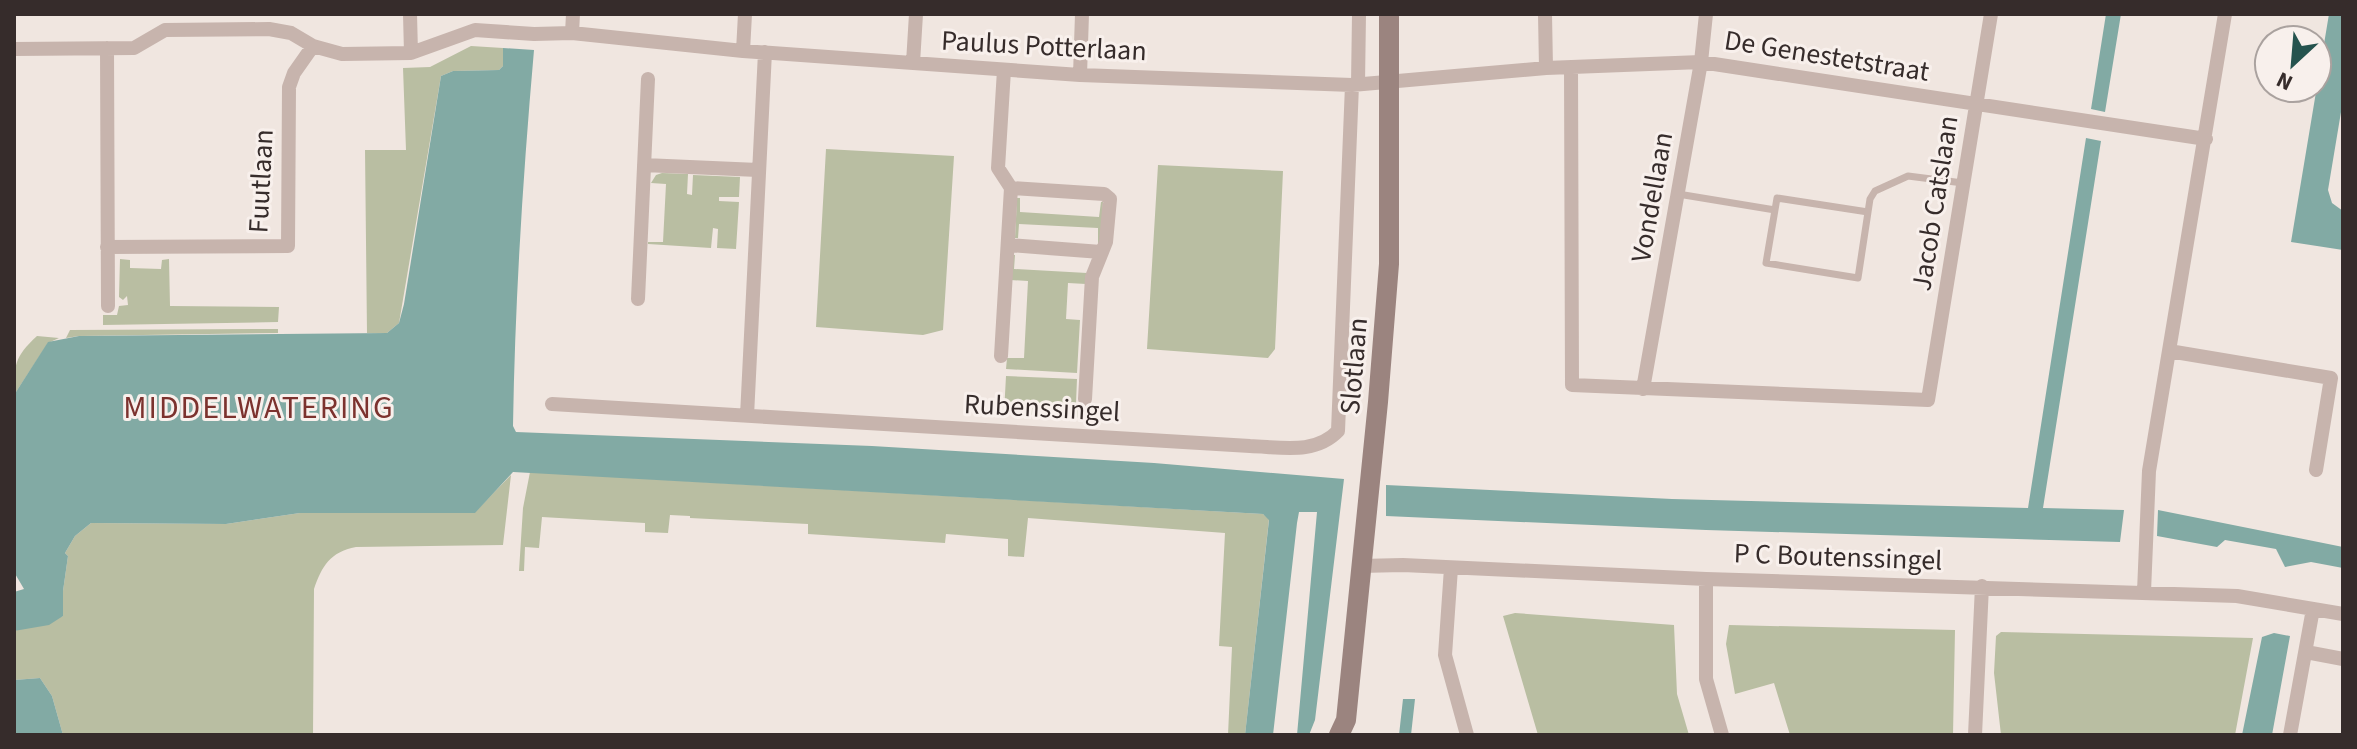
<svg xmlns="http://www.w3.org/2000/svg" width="2357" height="749" viewBox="0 0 2357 749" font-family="'Source Sans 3',sans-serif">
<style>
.green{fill:#b9bea2}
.water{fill:#82aaa4}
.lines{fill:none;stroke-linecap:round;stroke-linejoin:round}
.lane{stroke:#c7b4ad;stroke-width:7}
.street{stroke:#c7b4ad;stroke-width:14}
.secondary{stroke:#9b847f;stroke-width:20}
.labels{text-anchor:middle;stroke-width:6;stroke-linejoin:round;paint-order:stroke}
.street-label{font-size:28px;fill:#362c2b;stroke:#f8f0ec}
.quarter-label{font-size:32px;letter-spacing:2px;fill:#7c322e;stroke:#f8f0ec}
</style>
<rect width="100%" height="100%" fill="#f0e6e0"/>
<path class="green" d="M471,46l32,2v18l-4,4 -46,1 -12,5 -42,247 -12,10h-20l-2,-183h41l-3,-82 27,-1z
M826,149l128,7 -11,174 -20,5 -107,-8z
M1158,165l125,6 -8,178 -7,9 -121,-9z
M662,173l26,1 -1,20 5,1 1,-20 47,2 -1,20h-20v4l20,1 -3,47 -19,-1 1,-19 -5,-1 -2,20 -63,-4v-2h15l3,-58 -15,-1 5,-8z
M1017,198h3v14l79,5 2,-15h2l-2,41h-3v-15l-79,-4 -1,14h-3z
M1012,255h3l-1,14 73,4 -1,11 -18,-1 -2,36 14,1 -3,53 -71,-4 1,-11h17l4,-77 -18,-1z
M120,259l10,1v8l31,1 1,-9 7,-1 1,47 109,1 -1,15 -175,3v-10h14l2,-9 9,-1 -1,-9 -4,4 -4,-3z
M278,329v4l-199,3 -13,2 4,-8z
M37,336l22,2 -11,5 -34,52c0,-29 0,-38 23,-59z
M1006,376l71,3 -1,24 26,2 -1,14 -97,-6z
M530,472l733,42 6,5 -24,216h-17l4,-88 -13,-1 6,-113 -197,-15 -4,39 -16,-1v-17l-62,-5 -1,9 -137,-9v-10l-118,-6v-2l-20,-1 -2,18 -23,-1v-9l-103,-6 -3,31 -14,-1 -1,24h-5l4,-63z
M511,475l-8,70 -147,2c-26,5 -34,19 -42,42l-1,146h-250l-11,-39 -12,-18 -26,2v-49l49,-15v-25l5,-35 -3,-3 10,-17 16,-13 135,1 74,-11h174z
M1515,613l159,12 3,69 12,41h-151l-35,-119z
M1729,625l226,5 -2,105h-163l-16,-52 -39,11 -9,-50z
M2001,632l252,6 -18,97h-234l-7,-62 2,-37z"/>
<path class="water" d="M2106,14h15l-16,98 -14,-3z
M2329,14h14v86l-15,90 4,13 11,8v39l-52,-8z
M503,48l31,2c-11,125 -19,250 -21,376l3,6 356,14 282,17 190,16 -29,241 -6,15h-12l20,-223h-18l-2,11 -24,212h-28l24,-215 -6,-6 -750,-42 -38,41h-175l-74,11 -135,-1 -16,13 -10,17 3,3 -5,35v25l-14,9 -35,6v-39l10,-3 -10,-17v-177l34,-53 31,-6 308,-3 12,-10 5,-19 37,-228 12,-5 46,-1 4,-4z
M2086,138l15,3 -58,367 81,2 -4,32 -414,-12 -320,-14v-31l286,14 356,9z
M2158,510l185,37v21l-32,-6 -26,5 -9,-18 -51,-9 -8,7 -60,-11z
M2274,633l16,3 -18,99h-30l20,-98z
M40,678l12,18 11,39h-49v-55z
M1403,699h12l-4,36h-12z"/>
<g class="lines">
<path class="lane" d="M1678,194l97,16
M1868,212l-91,-14 -11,65 92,15 12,-79 5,-8 33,-15 55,7"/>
<path class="street" d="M410,14l1,39
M1545,14l1,54
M572,33l1,-19
M107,48l1,258
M14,49l120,-1 31,-18 104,-1 22,4 22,13 29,8 69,-1 64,-23 59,4 38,-1 171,18 337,24 272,10 194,-17 155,-6 505,77
M743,51l2,-37
M913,63l3,-49
M1571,67l1,318 356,15 63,-386
M1080,75l2,-61
M1358,84l1,-70
M644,165l114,5
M1011,188l93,6 6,5 -4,43 -14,35 -7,122
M1008,245l93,7
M107,247l181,-1 1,-159 5,-14 19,-27
M638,299l10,-220
M2169,351l162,27 -15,92
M1001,356l10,-168 -13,-20 6,-98
M1643,389l58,-327 5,-48
M552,404l698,42c31,1 65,9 88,-15l14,-346
M747,416l18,-364
M1360,566l43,-1 303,14 531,17 106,18
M1451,568l-6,87 22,80
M1706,579v100l16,56
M2144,592l5,-121 76,-457
M2306,652l37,7
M1975,735l7,-149
M2290,735l23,-126"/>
<path class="secondary" d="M1339,735l7,-15 32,-318 11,-138v-250"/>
</g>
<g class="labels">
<g class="street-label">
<text transform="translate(1044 45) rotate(3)" y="10">Paulus Potterlaan</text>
<text transform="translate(1827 55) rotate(9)" y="10">De Genestetstraat</text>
<text transform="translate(260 181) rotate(-87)" y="10">Fuutlaan</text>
<text transform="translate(1651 197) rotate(-80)" y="10">Vondellaan</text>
<text transform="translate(1934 203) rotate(-81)" y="10">Jacob Catslaan</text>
<text transform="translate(1353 366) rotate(-85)" y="10">Slotlaan</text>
<text transform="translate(1042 407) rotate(3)" y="10">Rubenssingel</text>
<text transform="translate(1838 556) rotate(2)" y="10">P C Boutenssingel</text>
</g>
<g class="quarter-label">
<text x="259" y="418">MIDDELWATERING</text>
</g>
</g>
<rect width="2357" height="749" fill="none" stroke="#362c2b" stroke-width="32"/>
<g transform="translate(2293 64) rotate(206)"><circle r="38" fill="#f8f0ec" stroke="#aaa29f" stroke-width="2"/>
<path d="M0-6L14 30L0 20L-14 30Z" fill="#25534e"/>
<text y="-12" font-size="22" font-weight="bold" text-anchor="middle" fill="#362c2b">N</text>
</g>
</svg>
